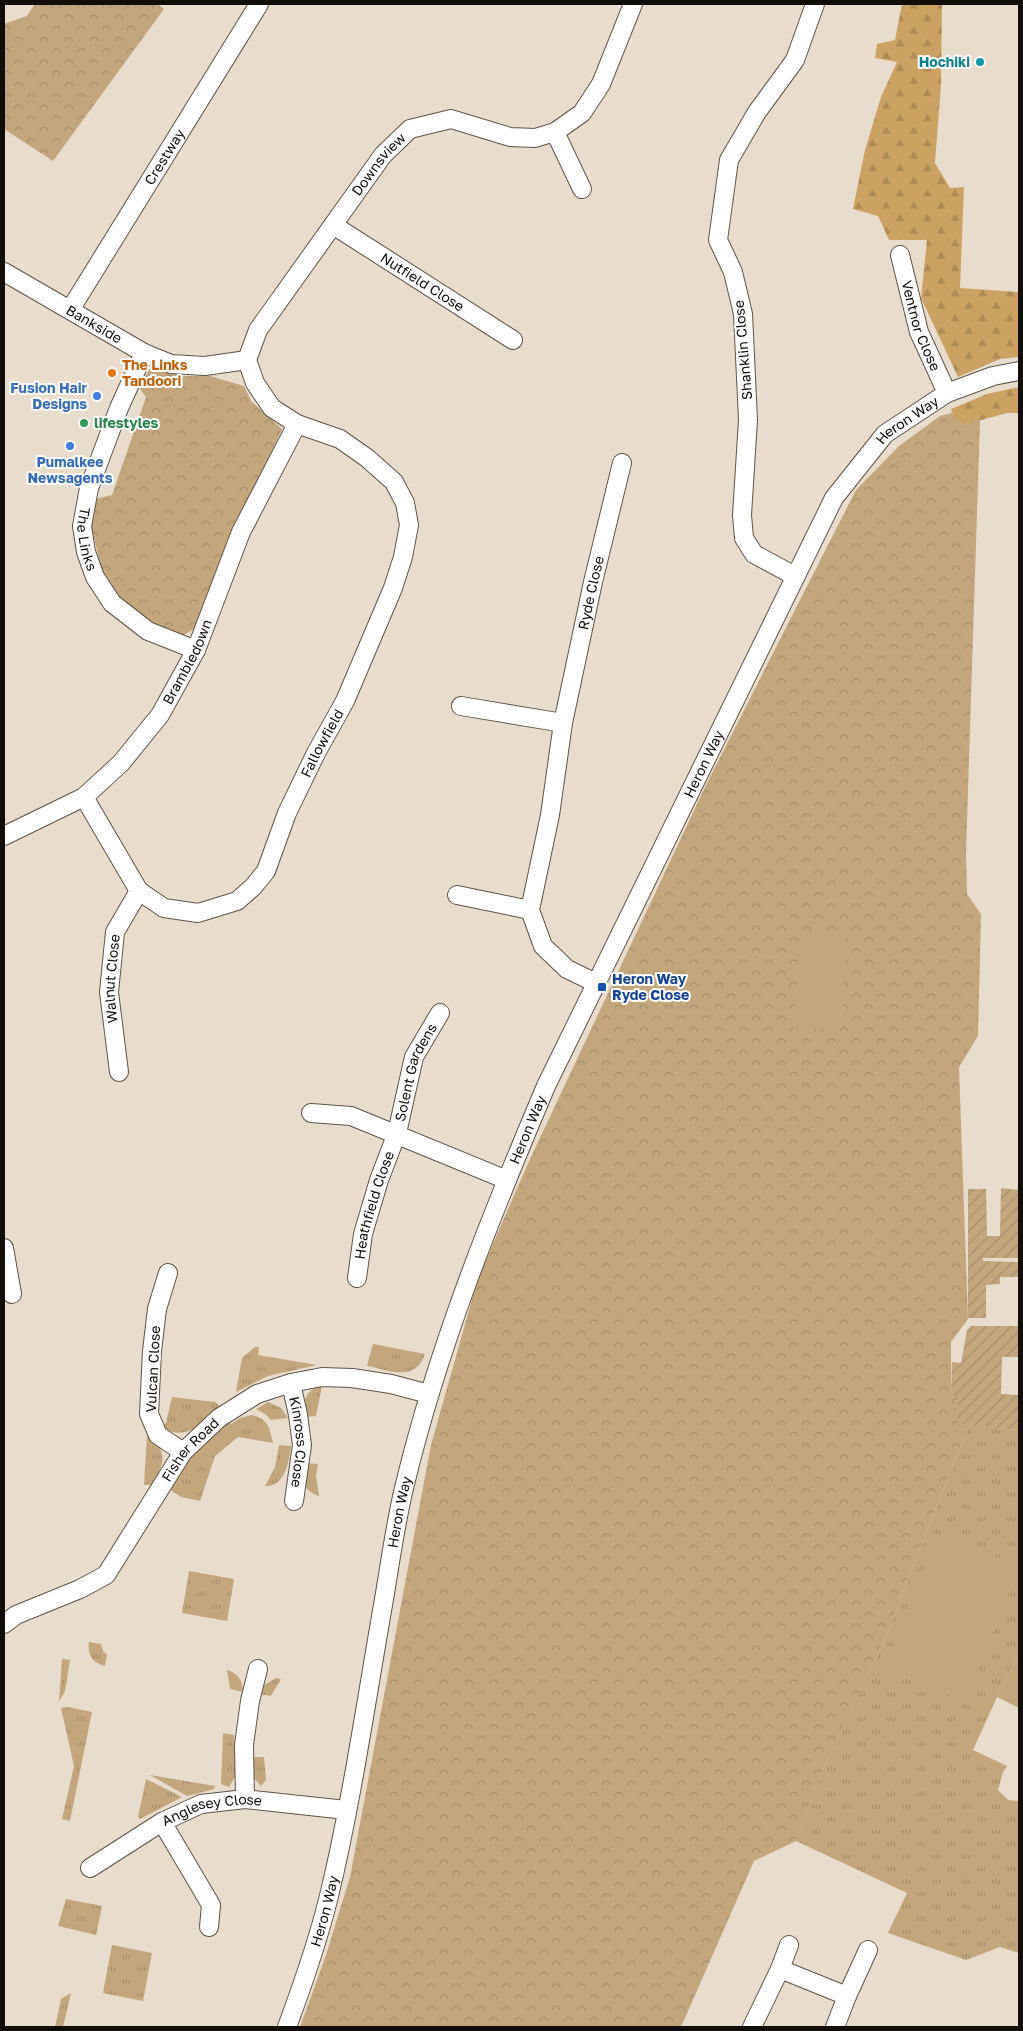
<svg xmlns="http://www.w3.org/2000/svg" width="1023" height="2031" viewBox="0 0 1023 2031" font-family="'Golos Text',sans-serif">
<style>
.grass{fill:url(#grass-tufts)}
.forest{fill:url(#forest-firs)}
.park{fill:url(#park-crowns)}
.garden{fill:url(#garden-furrows)}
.pitch{fill:#c3a67c}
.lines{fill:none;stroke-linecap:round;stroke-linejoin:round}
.street-casing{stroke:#5e5447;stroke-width:20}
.street{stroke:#fff;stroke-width:18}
.culture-dot{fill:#0f9aa8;stroke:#fff;stroke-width:2}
.food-dot{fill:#e8710a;stroke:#fff;stroke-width:2}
.shop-dot{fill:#3f7fe0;stroke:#fff;stroke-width:2}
.leisure-dot{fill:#2e9e5b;stroke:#fff;stroke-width:2}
.transit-dot{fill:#1a4fb4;stroke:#fff;stroke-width:2}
.labels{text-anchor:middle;stroke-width:4;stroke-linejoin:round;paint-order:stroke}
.culture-label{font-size:14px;font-weight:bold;fill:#0d838f;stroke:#fff;text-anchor:end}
.street-label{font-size:14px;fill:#110d08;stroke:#fff}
.food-label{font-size:14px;font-weight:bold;fill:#c56008;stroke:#fff;text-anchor:start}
.shop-label{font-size:14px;font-weight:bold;fill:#366cbe;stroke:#fff;text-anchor:end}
.leisure-label{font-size:14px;font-weight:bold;fill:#27864d;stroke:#fff;text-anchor:start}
.transit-label{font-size:14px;font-weight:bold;fill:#164399;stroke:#fff;text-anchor:start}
</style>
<defs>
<pattern id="grass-tufts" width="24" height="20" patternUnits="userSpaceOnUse" patternTransform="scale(1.25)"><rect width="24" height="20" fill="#c3a67c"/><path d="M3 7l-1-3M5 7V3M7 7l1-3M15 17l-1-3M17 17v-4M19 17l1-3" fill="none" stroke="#a68e6a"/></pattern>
<pattern id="forest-firs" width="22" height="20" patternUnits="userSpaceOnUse" patternTransform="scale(1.25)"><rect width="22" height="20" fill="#cca263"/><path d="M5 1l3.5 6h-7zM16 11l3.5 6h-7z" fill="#ae8a54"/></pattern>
<pattern id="park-crowns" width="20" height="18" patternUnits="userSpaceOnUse" patternTransform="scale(1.25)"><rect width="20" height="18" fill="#c3a67c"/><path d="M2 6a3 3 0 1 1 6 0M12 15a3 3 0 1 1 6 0" fill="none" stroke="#a68e6a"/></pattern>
<pattern id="garden-furrows" width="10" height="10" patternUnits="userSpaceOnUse" patternTransform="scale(1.25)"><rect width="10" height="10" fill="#c3a67c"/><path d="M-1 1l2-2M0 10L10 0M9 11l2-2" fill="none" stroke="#a68e6a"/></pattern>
</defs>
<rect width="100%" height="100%" fill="#e8dccc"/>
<path class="grass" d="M373,1344l52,10c-10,29 -36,16 -58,12z
M255,1347h4l-1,8 59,10 -49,11 -32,16 6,-34z
M322,1386l-6,30 -13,1c0,-15 2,-28 19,-31z
M172,1397l43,5 6,5c-19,15 -35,37 -60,19l5,-3z
M268,1402l13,6 7,10 -17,2 -6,-6 -9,-5z
M252,1415c17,5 17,12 21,28l-35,-6 -23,19 -15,45 -19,-4 -15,-10 11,-17 51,-51 3,5 9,-6z
M969,1425l50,5v223l-22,44 -24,53 34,16 -4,6 -5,18 10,10 11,1v152l-19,-6 -34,13 -78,-27 19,-40 -111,-52 31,-81 57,-119z
M147,1434c22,19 18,29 4,51h-7z
M279,1445l12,1c-2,16 -6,41 -26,40l10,-19z
M304,1463l14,1 -2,12 3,20c-19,-7 -15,-16 -15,-33z
M189,1571l45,8 -7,42 -45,-8z
M89,1642l12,2 2,7 4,4 -2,11c-12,-3 -18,-11 -16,-24z
M62,1659l8,1 -5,31 -6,11z
M227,1670c10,3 16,10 16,22l-13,-3z
M276,1678l5,1 -10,17 -13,-2 3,-7z
M68,1707l24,5 -22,109 -8,-2 12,-53 -13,-58z
M223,1733l11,2 2,40 -7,12 -8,-3z
M250,1757h14l2,23 -5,6 -8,-9z
M150,1775l65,11 -1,3 -27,7z
M146,1779l36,18 -42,22 -2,-2z
M66,1899l36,7 -6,29 -38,-9z
M112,1945l40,8 -9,48 -40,-8z
M71,1993l-8,34h-8l6,-28z"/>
<path class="forest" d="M902,4h40l-1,80 -6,79 15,25 14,-1 -4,101 59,4v65l-19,2 -42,18 -37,-79 6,-58h-38l-11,-24 -25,-7 12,-59 16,-53 16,-35 -22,-4 2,-14 18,-4z
M1019,387v26h-12l-44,12 -11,-12 -1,-4 36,-15z"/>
<path class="park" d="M35,4h122l7,5 -111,152 -49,-32v-105l23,-8z
M151,367l31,9h28l34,10 7,15 31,28 -73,160 -15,40 -14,8 -45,-21 -30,-32 -15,-63 1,-21 21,-5 34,-98 -7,-10z
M952,413l11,12 17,-5 -14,433 1,41 14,20 -3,122 -19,31 9,252 -17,23v53h7v29l11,1 -85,216 -57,119 -31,81 -42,20 -73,166h-381l26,-72 24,-78 81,-432 47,-167 52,-119 176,-374 150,-295 43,-44 41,-30z"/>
<path class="garden" d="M1001,1188l18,2v68h-36v3l36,1v15h-19v7l-14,1v33h-18v-129h18l1,47h13z
M971,1326h48v31h-17l-1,37 18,1v35l-61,-6v-28h-7l1,-34 9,1 6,-33z"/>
<path class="pitch" d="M800,933l46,2 -5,94h-47z
M938,1534l81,32 -53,136 -82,-32z
M1019,1653v55l-22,-11z"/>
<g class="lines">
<defs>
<g id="street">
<path d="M555,132l27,57"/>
<path id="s1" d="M333,225l180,115"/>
<path id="s2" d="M900,255l19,77 28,61"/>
<path id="s3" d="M4,272l140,81 27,11 34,2 42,-6"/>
<path id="s4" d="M70,310l189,-306"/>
<path id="s5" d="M144,353l-25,55 -30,80 -7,38 4,26 9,25 17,26 36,28 48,19"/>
<path d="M795,576l-41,-22 -10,-16 -2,-23 6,-95 -5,-106 -10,-42 -15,-32 11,-80 28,-48 38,-52 20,-56"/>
<path d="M461,706l102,17"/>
<path id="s6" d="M84,797l55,94 25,17 34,5 39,-12 16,-14 13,-16 21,-58 29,-60 29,-52 48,-113 10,-31 6,-32 -4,-22 -11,-21 -27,-24 -27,-19 -43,-15 -25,-16 -17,-25 -8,-23 11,-30 125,-175 27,-26 41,-10 59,18 25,1 20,-6 27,-19 19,-29 32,-80"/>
<path id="s7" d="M4,836l80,-39 37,-34 39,-48 36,-65 45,-118 56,-108"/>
<path d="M457,895l73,15"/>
<path id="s8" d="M598,984l-31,-15 -24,-23 -13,-36 20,-95 13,-92 30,-141 29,-119"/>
<path id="s9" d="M119,1072l-10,-80 6,-60 24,-41"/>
<path d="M311,1113l40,3 156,64"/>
<path d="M4,1248l8,46"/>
<path d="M168,1273l-11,36 -5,42 -3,63 9,21 25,17"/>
<path id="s10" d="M357,1278l6,-44 16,-54 18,-47 17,-76 26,-44"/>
<path id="s11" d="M291,1383l7,32 4,30 -8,56"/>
<path id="s12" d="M4,1624l12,-9 64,-26 26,-14 77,-123 36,-34 38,-24 34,-11 31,-6 30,1 39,6 38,10"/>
<path d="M245,1799l-1,-54 6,-44 8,-32"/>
<path d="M162,1822l49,83 -2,22"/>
<path id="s13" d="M90,1868l72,-46 39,-18 44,-5 101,11"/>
<path d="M780,1969l67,27"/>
<path id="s14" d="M287,2027c16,-43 31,-86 42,-131 23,-96 37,-194 54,-291 7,-40 12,-81 22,-121 33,-137 86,-268 141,-398l288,-588 51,-64 62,-41 46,-17 26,-5"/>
<path d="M752,2027l28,-58 9,-24"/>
<path d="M835,2027l12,-31 21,-46"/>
</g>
</defs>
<use href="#street" class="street-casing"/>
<use href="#street" class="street"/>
</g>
<circle class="culture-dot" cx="980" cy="62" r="5"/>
<circle class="food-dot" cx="112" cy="373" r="5"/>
<g class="shop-dot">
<circle cx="97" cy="396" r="5"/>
<circle cx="70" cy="446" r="5"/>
</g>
<circle class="leisure-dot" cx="84" cy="423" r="5"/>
<rect class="transit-dot" x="597" y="982" width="10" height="10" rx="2.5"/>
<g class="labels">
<g class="culture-label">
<text x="970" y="67">Hochiki</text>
</g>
<g class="street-label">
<text dy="5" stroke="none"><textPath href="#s4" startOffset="180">Crestway</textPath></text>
<text dy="5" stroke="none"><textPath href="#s6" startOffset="1114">Downsview</textPath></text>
<text dy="5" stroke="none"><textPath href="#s1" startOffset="106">Nutfield Close</textPath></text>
<text dy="5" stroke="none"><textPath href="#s3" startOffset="104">Bankside</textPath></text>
<text dy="5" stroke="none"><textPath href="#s2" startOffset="74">Ventnor Close</textPath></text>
<text transform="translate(743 350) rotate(-95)" y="5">Shanklin Close</text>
<text dy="5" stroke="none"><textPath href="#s14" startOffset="1742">Heron Way</textPath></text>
<text dy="5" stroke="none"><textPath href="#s5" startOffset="198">The Links</textPath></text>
<text dy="5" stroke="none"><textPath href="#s8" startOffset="429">Ryde Close</textPath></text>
<text dy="5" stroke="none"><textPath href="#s7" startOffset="261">Brambledown</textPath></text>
<text dy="5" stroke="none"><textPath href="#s6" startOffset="396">Fallowfield</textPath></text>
<text dy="5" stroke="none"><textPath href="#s14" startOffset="1338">Heron Way</textPath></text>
<text dy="5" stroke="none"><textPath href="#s9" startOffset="94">Walnut Close</textPath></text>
<text dy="5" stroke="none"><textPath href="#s10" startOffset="215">Solent Gardens</textPath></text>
<text dy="5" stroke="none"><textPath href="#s14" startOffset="932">Heron Way</textPath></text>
<text dy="5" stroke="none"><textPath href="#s10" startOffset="75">Heathfield Close</textPath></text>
<text transform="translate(153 1369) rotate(-87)" y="5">Vulcan Close</text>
<text dy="5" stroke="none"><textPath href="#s11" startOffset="60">Kinross Close</textPath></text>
<text dy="5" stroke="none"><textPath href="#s12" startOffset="265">Fisher Road</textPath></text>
<text dy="5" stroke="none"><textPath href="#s14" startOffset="528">Heron Way</textPath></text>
<text dy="5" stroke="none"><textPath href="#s13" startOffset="138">Anglesey Close</textPath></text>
<text dy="5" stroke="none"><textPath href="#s14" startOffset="122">Heron Way</textPath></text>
</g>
<g class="food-label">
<text x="122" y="370">The Links<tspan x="122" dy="16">Tandoori</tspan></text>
</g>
<g class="shop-label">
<text x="87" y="393">Fusion Hair<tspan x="87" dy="16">Designs</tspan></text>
<text x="70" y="467" text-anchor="middle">Pumalkee<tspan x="70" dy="16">Newsagents</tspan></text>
</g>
<g class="leisure-label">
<text x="94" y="428">lifestyles</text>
</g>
<g class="transit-label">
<text x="612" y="984">Heron Way<tspan x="612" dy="16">Ryde Close</tspan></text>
</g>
</g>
<rect width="1023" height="2031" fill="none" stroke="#110d08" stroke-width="10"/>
</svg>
